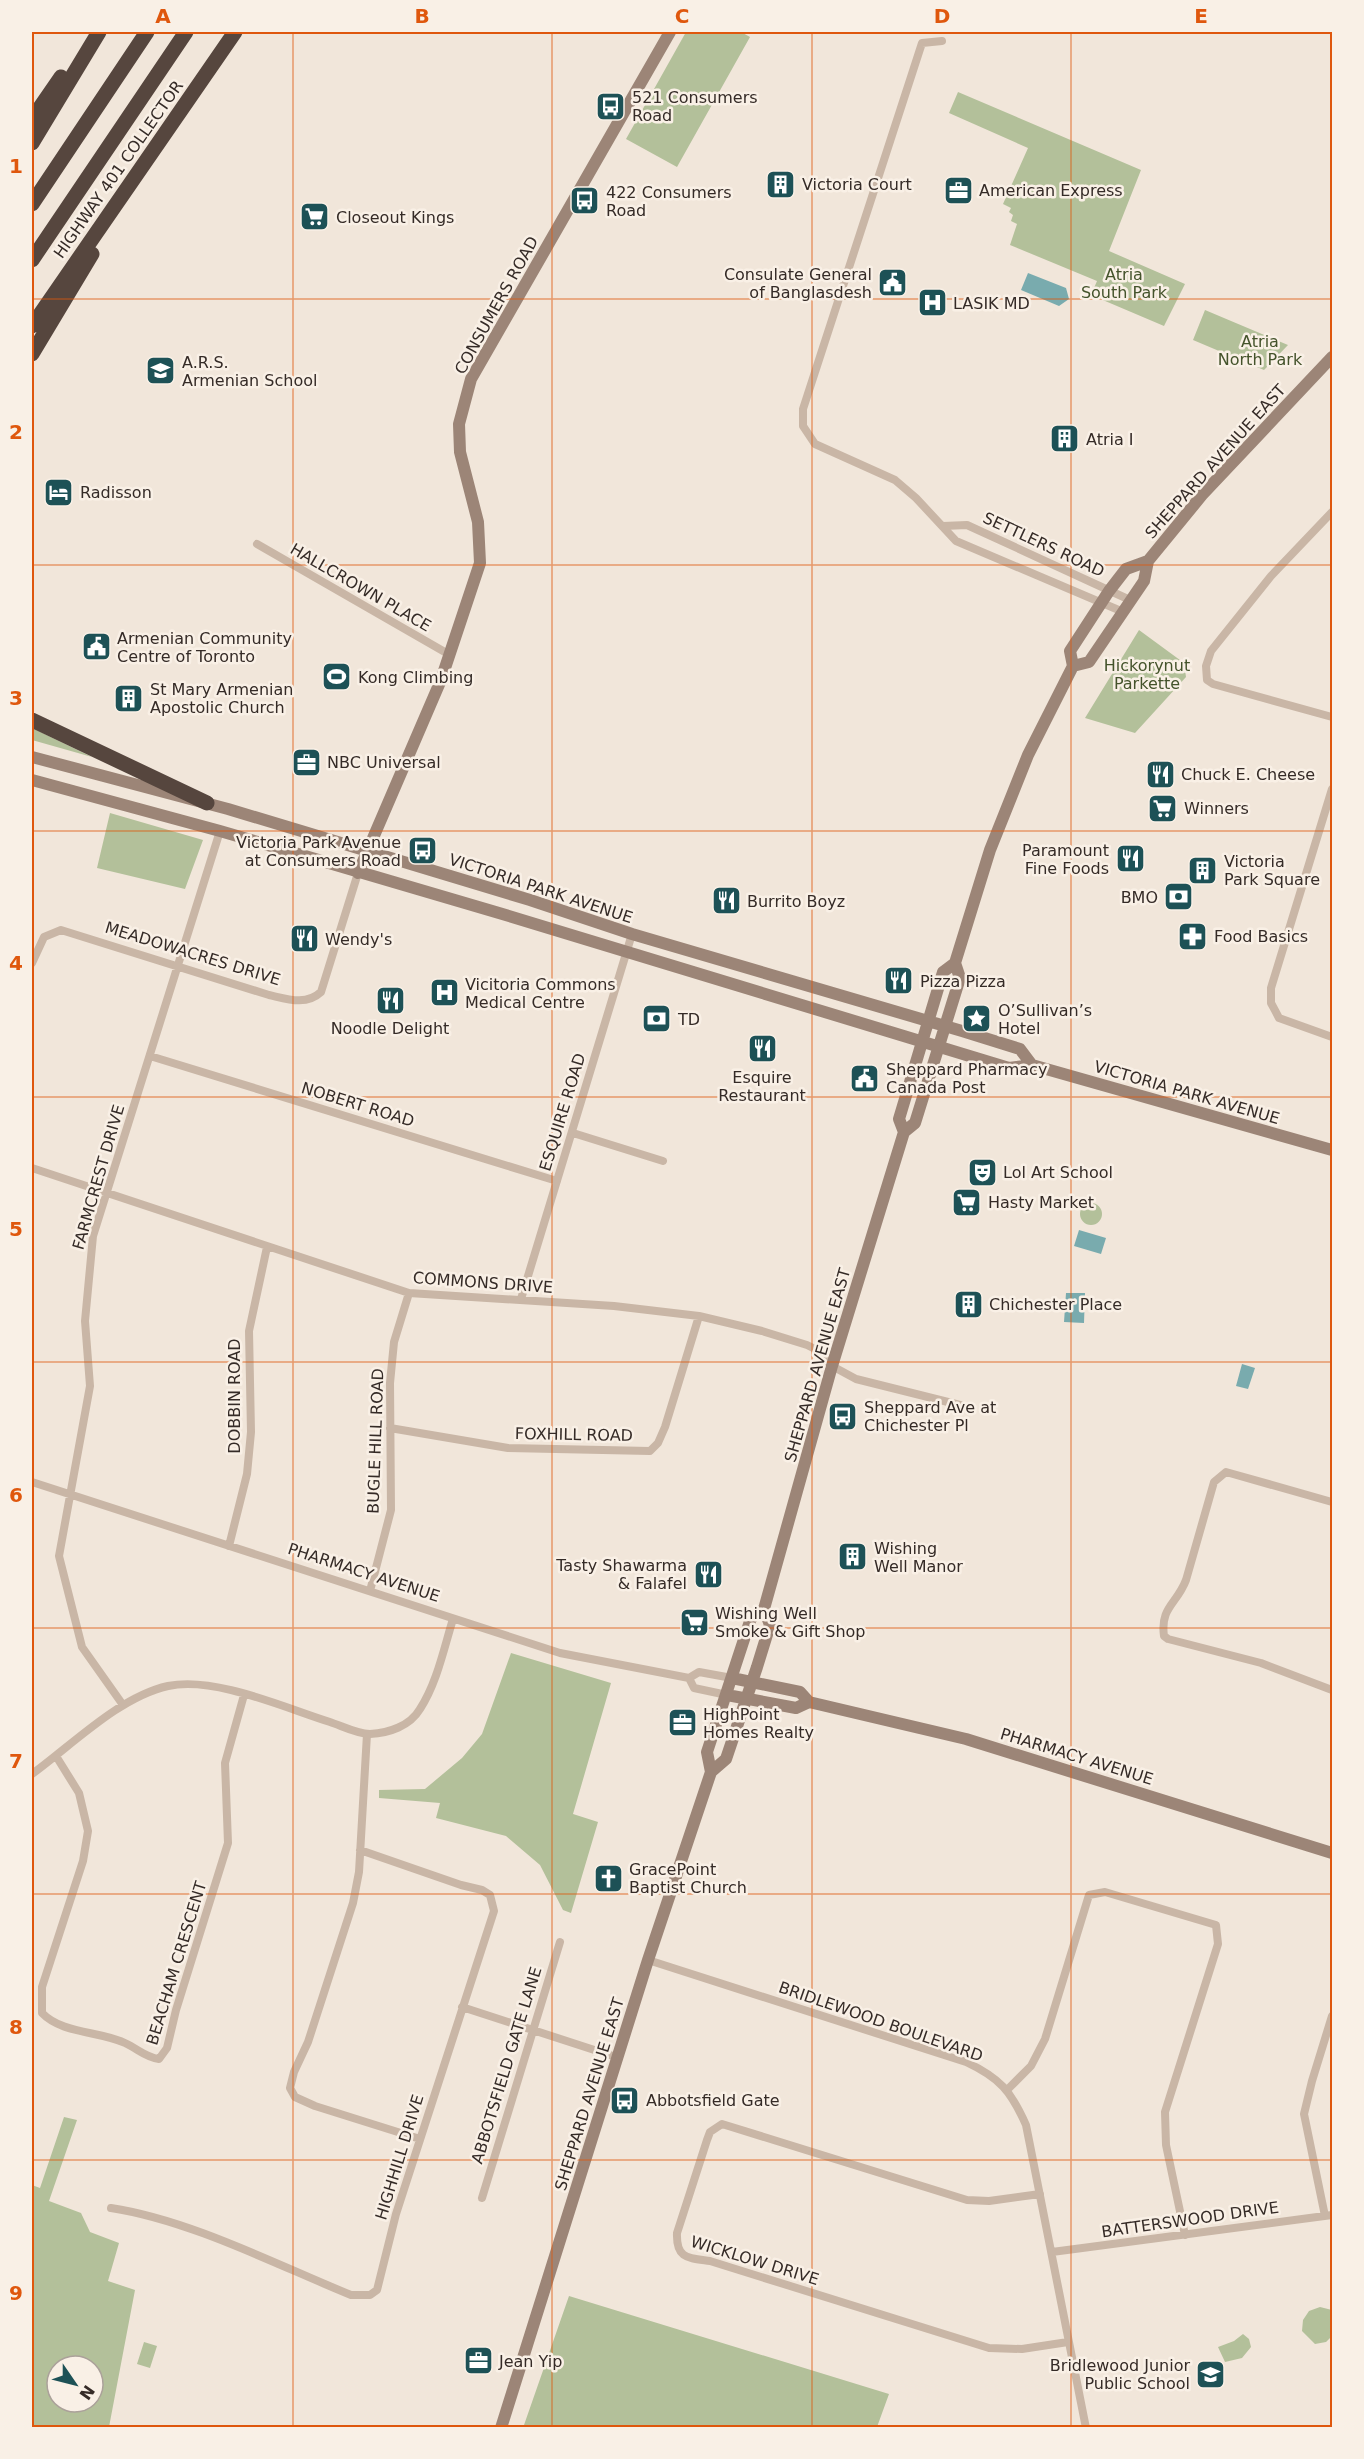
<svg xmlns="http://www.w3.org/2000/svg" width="1364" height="2459" viewBox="0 0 1364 2459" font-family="'DejaVu Sans',sans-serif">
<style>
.green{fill:#b3c09a;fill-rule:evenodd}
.water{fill:#79abae}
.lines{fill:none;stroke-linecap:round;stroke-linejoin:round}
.street{stroke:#c9b6a6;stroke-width:8}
.secondary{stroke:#9c8577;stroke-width:12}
.highway{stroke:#56463e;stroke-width:15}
.grid{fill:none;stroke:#df570d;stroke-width:1.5;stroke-opacity:0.55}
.labels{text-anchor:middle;stroke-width:5;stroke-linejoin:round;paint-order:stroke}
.poi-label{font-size:16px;fill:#352b27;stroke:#f9f0e6;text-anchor:start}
.street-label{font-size:16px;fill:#352b27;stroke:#f9f0e6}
.park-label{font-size:16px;fill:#44532b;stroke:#f9f0e6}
.neatline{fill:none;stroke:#df570d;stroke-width:2}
.grid-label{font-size:20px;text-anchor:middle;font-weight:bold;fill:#df570d}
</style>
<rect width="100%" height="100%" fill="#f1e6da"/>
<path class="green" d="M686,32h55l9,5 -73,130 -51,-28z
M958,92l183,78 -32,81 76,33 -21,42 -73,-31 6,-14 -87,-36 7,-21 -6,-3 2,-6 -4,-3 2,-4 -8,-4 25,-56 -79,-35z
M1205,310l83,35 -24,25 -71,-30z
M1139,630l45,33 2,14 -51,56 -50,-15z
M32,728l60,29 -60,-17z
M110,813l93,27 -18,49 -88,-21z
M1080 1214a11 11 0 1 1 22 0a11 11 0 1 1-22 0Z
M511,1653l100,30 -38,131 25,8 -27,91 -8,-3 -23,-45 -34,-29 -70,-18 4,-15 -61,-5v-8l46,-1 37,-31 20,-24z
M64,2117l13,3 -28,81 32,12 9,19 29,11 -11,38 27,9 -26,137h-77v-242l8,3zM57,2366h36v36h-36z
M569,2296l320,98 -12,33 -353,-2z
M1320,2307l12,3v26l-6,6 -11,2 -13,-13 1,-11 6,-9z
M1243,2334l6,5 2,8 -9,11 -17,4 -7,-15 16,-6z
M144,2342l13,4 -7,22 -13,-4z"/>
<path class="water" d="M1028,273l38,15 3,11 -10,7 -38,-16z
M1079,1230l27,8 -5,16 -27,-8z
M1066,1293h19l-1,30 -20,-1z
M1242,1364l13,4 -7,21 -12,-3z"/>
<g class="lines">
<path class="street" d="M942,41l-20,2 -119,366v17l12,18 80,36 21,18 40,43 165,70
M1332,512l-61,64 -60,75 -5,15 1,14 6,4 119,33
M943,526l24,-1 163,75
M257,544l193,111
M1332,789l-61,199v15l8,15 53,19
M32,963l12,-26 17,-7 208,65c18,4 37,11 52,-3l37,-119
M150,1056l407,125
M573,1133l90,28
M32,1168l377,125 205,13 85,10 63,15 45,14 10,5 15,16 24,13 104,26
M521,1299l111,-365
M390,1428l118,20 142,3 8,-8 7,-16 34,-111
M32,1482l528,171 129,25 10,-6 33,6
M1332,1502l-106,-30 -12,10 -28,98c-9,24 -26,27 -22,56l4,3 93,24 71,27
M229,1546l18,-72 4,-42 -2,-101 18,-84
M370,1591l21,-81 -1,-127 4,-41 15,-49
M689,1678l5,10 33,7
M123,1705l-41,-58 -23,-91 31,-170 -5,-65 8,-85 127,-405
M367,1734l-8,138 -6,31 -45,139 -14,30 -4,16 5,9 20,9 105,33
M56,1756l23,37 9,38 -5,30 -41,126v26c20,21 58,18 83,30 13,6 20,14 34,16l8,-11 9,-38 52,-167 -3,-80 19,-68
M32,1774c40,-29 87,-77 136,-88 47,-10 117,22 162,36 12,4 27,12 40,12 19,-1 40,-8 50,-25 17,-26 24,-61 33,-90
M648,1960l318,102c34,16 45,29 60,63l60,303
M462,2007l157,51
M1008,2089l23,-23 14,-27 44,-144 16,-3 111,33 2,19 -53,168 1,33 19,90
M1040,2194l-51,7 -22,-1 -245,-76 -12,8 -3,8 -30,93c-1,26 11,25 33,28l279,87 33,1 46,-7
M482,2198l78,-256
M111,2208c79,12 166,57 240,87h19l7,-5 19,-76 98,-303 -4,-16 -8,-5 -21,-5 -101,-35
M1325,2216l-21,-102 8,-33 20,-65
M1052,2252l280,-37"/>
<path class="secondary" d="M1073,666l16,-4 55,-81 4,-20 54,-66 130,-138
M32,757l196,52 302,91 102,34 330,97 58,18 12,16
M32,780l188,51 279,82 510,155 23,-3 300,85
M358,873l83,-193 39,-117 -2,-41 -18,-70 -1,-28 12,-45 199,-347
M904,1132l-5,-13 44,-147 12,-9
M732,1678l68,14 9,10 157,37 366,114
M727,1695l69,13 13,-6
M711,1772l15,-13 31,-92 13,-42 -6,-16 68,-243 72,-234 11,-9 45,-145 -5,-15 35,-113 38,-95 45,-89 -3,-15 39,-60 17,-22 22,-8
M501,2428l147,-468 63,-188 -4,-20 44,-134 13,-9"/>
<path class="highway" d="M32,119l29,-42
M32,143l67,-111
M32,204l115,-172
M32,260l154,-228
M32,326l203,-294
M32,354l60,-100
M32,720l175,83"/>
</g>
<path class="grid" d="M293,32v2396M552,32v2396M812,32v2396M1071,32v2396M32,299h1300M32,565h1300M32,831h1300M32,1097h1300M32,1362h1300M32,1628h1300M32,1894h1300M32,2160h1300"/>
<defs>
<symbol id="bus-square" viewBox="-11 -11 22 22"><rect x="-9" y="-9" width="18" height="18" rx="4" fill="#1d5156" stroke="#f9f0e6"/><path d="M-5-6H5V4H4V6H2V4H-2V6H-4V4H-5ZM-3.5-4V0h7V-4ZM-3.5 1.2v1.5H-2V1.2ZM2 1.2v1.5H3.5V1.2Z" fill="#fff"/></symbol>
<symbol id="building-square" viewBox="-11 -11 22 22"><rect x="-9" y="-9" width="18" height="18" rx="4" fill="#1d5156" stroke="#f9f0e6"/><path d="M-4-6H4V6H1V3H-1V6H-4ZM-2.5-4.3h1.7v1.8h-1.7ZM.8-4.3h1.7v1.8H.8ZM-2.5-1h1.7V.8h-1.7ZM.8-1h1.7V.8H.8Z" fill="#fff"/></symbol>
<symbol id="office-square" viewBox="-11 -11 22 22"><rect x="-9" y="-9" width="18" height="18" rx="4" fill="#1d5156" stroke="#f9f0e6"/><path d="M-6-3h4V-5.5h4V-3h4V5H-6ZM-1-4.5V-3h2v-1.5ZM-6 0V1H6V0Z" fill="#fff"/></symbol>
<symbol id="supermarket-square" viewBox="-11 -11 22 22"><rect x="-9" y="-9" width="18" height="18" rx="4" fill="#1d5156" stroke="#f9f0e6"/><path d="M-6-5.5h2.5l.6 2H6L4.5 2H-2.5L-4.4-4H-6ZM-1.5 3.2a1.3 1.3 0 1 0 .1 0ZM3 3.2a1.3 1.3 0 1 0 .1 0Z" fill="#fff"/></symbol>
<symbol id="civic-square" viewBox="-11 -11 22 22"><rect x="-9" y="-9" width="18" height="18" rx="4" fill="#1d5156" stroke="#f9f0e6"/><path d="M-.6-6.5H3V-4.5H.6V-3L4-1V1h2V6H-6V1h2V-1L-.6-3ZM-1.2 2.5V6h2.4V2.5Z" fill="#fff"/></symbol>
<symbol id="hospital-square" viewBox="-11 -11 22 22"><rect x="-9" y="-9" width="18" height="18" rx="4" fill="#1d5156" stroke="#f9f0e6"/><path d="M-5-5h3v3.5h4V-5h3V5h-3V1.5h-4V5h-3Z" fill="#fff"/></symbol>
<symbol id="school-square" viewBox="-11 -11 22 22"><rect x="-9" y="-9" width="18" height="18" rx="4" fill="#1d5156" stroke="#f9f0e6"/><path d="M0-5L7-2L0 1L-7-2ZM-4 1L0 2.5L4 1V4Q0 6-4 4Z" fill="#fff"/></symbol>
<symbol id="hotel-square" viewBox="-11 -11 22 22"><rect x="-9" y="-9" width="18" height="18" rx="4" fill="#1d5156" stroke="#f9f0e6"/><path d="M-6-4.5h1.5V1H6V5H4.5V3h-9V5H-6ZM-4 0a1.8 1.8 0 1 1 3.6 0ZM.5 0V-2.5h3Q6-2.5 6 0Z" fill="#fff"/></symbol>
<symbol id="stadium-square" viewBox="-11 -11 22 22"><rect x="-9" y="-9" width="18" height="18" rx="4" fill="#1d5156" stroke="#f9f0e6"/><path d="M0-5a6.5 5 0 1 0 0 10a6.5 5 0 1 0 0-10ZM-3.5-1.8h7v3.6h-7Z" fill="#fff"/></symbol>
<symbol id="restaurant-square" viewBox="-11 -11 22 22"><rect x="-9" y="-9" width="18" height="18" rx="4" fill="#1d5156" stroke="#f9f0e6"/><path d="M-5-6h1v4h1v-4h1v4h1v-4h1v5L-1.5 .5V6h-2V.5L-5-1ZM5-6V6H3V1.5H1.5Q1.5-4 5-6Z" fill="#fff"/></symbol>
<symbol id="bank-square" viewBox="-11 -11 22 22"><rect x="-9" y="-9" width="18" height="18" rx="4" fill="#1d5156" stroke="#f9f0e6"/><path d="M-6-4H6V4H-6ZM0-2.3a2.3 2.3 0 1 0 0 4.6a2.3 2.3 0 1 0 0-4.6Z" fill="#fff"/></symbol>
<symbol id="pharmacy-square" viewBox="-11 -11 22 22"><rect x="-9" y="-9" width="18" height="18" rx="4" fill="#1d5156" stroke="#f9f0e6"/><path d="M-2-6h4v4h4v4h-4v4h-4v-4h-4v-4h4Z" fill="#fff"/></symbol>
<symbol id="sight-square" viewBox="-11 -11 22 22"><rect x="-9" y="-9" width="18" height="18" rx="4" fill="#1d5156" stroke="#f9f0e6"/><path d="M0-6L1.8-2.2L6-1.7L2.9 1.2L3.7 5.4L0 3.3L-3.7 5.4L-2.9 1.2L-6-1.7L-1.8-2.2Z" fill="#fff"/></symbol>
<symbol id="theatre-square" viewBox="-11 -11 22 22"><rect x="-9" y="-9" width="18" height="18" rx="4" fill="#1d5156" stroke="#f9f0e6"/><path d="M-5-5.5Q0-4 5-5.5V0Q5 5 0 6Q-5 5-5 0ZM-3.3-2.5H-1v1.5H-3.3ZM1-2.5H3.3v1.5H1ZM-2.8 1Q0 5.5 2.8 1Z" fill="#fff"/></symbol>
<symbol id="church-square" viewBox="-11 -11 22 22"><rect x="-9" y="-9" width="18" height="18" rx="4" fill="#1d5156" stroke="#f9f0e6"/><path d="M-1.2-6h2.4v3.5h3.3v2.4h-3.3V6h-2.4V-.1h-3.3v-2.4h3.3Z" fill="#fff"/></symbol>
</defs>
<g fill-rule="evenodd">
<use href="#bus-square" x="594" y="90" width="33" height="33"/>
<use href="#building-square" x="764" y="168" width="33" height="33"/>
<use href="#office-square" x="942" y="174" width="33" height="33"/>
<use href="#bus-square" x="568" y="184" width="33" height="33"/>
<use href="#supermarket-square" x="298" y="200" width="33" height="33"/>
<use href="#civic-square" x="876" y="266" width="33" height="33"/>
<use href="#hospital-square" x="916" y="286" width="33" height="33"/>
<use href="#school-square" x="144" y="354" width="33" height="33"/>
<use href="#building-square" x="1048" y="422" width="33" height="33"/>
<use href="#hotel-square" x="42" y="476" width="33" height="33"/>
<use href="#civic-square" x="80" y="630" width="33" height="33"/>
<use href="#stadium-square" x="320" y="660" width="33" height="33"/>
<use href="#building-square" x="112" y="682" width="33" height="33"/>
<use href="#office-square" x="290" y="746" width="33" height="33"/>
<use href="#restaurant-square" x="1144" y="758" width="33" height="33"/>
<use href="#supermarket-square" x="1146" y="792" width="33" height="33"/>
<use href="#bus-square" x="406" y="834" width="33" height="33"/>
<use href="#restaurant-square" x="1114" y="842" width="33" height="33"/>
<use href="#building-square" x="1186" y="854" width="33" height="33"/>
<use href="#bank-square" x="1162" y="880" width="33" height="33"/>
<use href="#restaurant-square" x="710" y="884" width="33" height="33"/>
<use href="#pharmacy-square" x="1176" y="920" width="33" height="33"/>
<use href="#restaurant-square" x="288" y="922" width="33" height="33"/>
<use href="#restaurant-square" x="882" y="964" width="33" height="33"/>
<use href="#hospital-square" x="428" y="976" width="33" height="33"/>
<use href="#restaurant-square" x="374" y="984" width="33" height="33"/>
<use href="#bank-square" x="640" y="1002" width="33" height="33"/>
<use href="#sight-square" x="960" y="1002" width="33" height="33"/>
<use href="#restaurant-square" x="746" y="1032" width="33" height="33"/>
<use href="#civic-square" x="848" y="1062" width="33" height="33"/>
<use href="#theatre-square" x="966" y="1156" width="33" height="33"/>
<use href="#supermarket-square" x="950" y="1186" width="33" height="33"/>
<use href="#building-square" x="952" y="1288" width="33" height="33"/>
<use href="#bus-square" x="826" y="1400" width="33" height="33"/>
<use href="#building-square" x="836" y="1540" width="33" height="33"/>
<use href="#restaurant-square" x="692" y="1558" width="33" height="33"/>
<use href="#supermarket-square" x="678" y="1606" width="33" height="33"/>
<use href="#office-square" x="666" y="1706" width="33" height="33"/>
<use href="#church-square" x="592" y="1862" width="33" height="33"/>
<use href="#bus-square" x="608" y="2084" width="33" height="33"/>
<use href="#office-square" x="462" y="2344" width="33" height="33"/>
<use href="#school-square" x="1194" y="2358" width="33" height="33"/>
</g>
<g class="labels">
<g class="poi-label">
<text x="632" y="103">521 Consumers<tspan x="632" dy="18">Road</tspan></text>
<text x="802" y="190">Victoria Court</text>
<text x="979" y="196">American Express</text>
<text x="606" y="198">422 Consumers<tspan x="606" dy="18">Road</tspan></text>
<text x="336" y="223">Closeout Kings</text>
<text x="872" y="280" text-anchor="end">Consulate General<tspan x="872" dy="18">of Banglasdesh</tspan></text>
<text x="953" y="309">LASIK MD</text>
<text x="182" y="368">A.R.S.<tspan x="182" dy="18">Armenian School</tspan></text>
<text x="1086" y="445">Atria I</text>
<text x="80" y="498">Radisson</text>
<text x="117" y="644">Armenian Community<tspan x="117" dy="18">Centre of Toronto</tspan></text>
<text x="358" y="683">Kong Climbing</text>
<text x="150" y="695">St Mary Armenian<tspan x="150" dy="18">Apostolic Church</tspan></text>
<text x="327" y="768">NBC Universal</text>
<text x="1181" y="780">Chuck E. Cheese</text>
<text x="1184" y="814">Winners</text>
<text x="401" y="848" text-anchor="end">Victoria Park Avenue<tspan x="401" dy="18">at Consumers Road</tspan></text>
<text x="1109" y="856" text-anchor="end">Paramount<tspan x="1109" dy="18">Fine Foods</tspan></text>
<text x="1224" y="867">Victoria<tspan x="1224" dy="18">Park Square</tspan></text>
<text x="1158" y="903" text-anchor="end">BMO</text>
<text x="747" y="907">Burrito Boyz</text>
<text x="1214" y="942">Food Basics</text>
<text x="325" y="945">Wendy's</text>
<text x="920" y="987">Pizza Pizza</text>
<text x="465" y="990">Vicitoria Commons<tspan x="465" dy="18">Medical Centre</tspan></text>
<text x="998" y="1016">O’Sullivan’s<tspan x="998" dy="18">Hotel</tspan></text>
<text x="678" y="1025">TD</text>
<text x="390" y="1034" text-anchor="middle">Noodle Delight</text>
<text x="886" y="1075">Sheppard Pharmacy<tspan x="886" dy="18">Canada Post</tspan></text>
<text x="762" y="1083" text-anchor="middle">Esquire<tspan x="762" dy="18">Restaurant</tspan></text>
<text x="1003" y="1178">Lol Art School</text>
<text x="988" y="1208">Hasty Market</text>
<text x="989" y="1310">Chichester Place</text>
<text x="864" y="1413">Sheppard Ave at<tspan x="864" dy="18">Chichester Pl</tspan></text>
<text x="874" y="1554">Wishing<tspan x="874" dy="18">Well Manor</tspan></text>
<text x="687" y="1571" text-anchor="end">Tasty Shawarma<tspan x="687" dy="18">&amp; Falafel</tspan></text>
<text x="715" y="1619">Wishing Well<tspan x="715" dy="18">Smoke &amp; Gift Shop</tspan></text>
<text x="703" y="1720">HighPoint<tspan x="703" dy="18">Homes Realty</tspan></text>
<text x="629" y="1875">GracePoint<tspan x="629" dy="18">Baptist Church</tspan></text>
<text x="646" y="2106">Abbotsfield Gate</text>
<text x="499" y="2367">Jean Yip</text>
<text x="1190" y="2371" text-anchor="end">Bridlewood Junior<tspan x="1190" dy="18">Public School</tspan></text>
</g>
<g class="street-label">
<text transform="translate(118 169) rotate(-55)" y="6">HIGHWAY 401 COLLECTOR</text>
<text transform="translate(496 305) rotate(-61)" y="6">CONSUMERS ROAD</text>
<text transform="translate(1215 461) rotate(-48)" y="6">SHEPPARD AVENUE EAST</text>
<text transform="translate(1044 544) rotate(25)" y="6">SETTLERS ROAD</text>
<text transform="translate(361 587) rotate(30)" y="6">HALLCROWN PLACE</text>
<text transform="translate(541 888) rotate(18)" y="6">VICTORIA PARK AVENUE</text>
<text transform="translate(193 953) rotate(17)" y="6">MEADOWACRES DRIVE</text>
<text transform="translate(1187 1092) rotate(16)" y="6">VICTORIA PARK AVENUE</text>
<text transform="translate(358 1104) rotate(17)" y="6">NOBERT ROAD</text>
<text transform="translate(562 1112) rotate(-73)" y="6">ESQUIRE ROAD</text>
<text transform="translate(98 1177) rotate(-74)" y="6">FARMCREST DRIVE</text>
<text transform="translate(483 1282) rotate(4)" y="6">COMMONS DRIVE</text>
<text transform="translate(817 1365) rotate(-74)" y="6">SHEPPARD AVENUE EAST</text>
<text transform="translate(234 1396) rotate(-90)" y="6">DOBBIN ROAD</text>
<text transform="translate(574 1434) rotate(1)" y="6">FOXHILL ROAD</text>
<text transform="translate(375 1441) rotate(-88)" y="6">BUGLE HILL ROAD</text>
<text transform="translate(364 1572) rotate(18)" y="6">PHARMACY AVENUE</text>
<text transform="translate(1077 1756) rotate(17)" y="6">PHARMACY AVENUE</text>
<text transform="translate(176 1963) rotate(-73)" y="6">BEACHAM CRESCENT</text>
<text transform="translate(881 2021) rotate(19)" y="6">BRIDLEWOOD BOULEVARD</text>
<text transform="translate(506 2065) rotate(-73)" y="6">ABBOTSFIELD GATE LANE</text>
<text transform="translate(589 2094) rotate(-73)" y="6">SHEPPARD AVENUE EAST</text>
<text transform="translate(399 2157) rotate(-73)" y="6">HIGHHILL DRIVE</text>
<text transform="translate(1190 2219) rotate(-8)" y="6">BATTERSWOOD DRIVE</text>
<text transform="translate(755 2260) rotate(17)" y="6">WICKLOW DRIVE</text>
</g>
<g class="park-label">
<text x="1124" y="280">Atria<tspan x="1124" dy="18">South Park</tspan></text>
<text x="1260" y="347">Atria<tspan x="1260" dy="18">North Park</tspan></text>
<text x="1147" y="671">Hickorynut<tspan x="1147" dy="18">Parkette</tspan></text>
</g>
</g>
<rect width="1364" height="2459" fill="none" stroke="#f9f0e6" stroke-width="66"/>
<g transform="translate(75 2384) rotate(125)"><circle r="28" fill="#f9f0e6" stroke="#aba19a" stroke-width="1.5"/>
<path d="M0-4.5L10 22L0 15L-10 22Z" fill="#1d5156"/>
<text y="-9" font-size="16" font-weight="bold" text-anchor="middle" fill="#352b27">N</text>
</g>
<rect x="33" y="33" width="1298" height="2393" class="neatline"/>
<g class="grid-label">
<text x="163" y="23">A</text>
<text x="422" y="23">B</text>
<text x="682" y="23">C</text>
<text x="942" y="23">D</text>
<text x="1201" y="23">E</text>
<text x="16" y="173">1</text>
<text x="16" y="439">2</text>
<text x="16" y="705">3</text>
<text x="16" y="970">4</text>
<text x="16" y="1236">5</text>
<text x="16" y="1502">6</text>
<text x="16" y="1768">7</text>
<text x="16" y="2034">8</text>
<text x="16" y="2300">9</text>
</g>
</svg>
